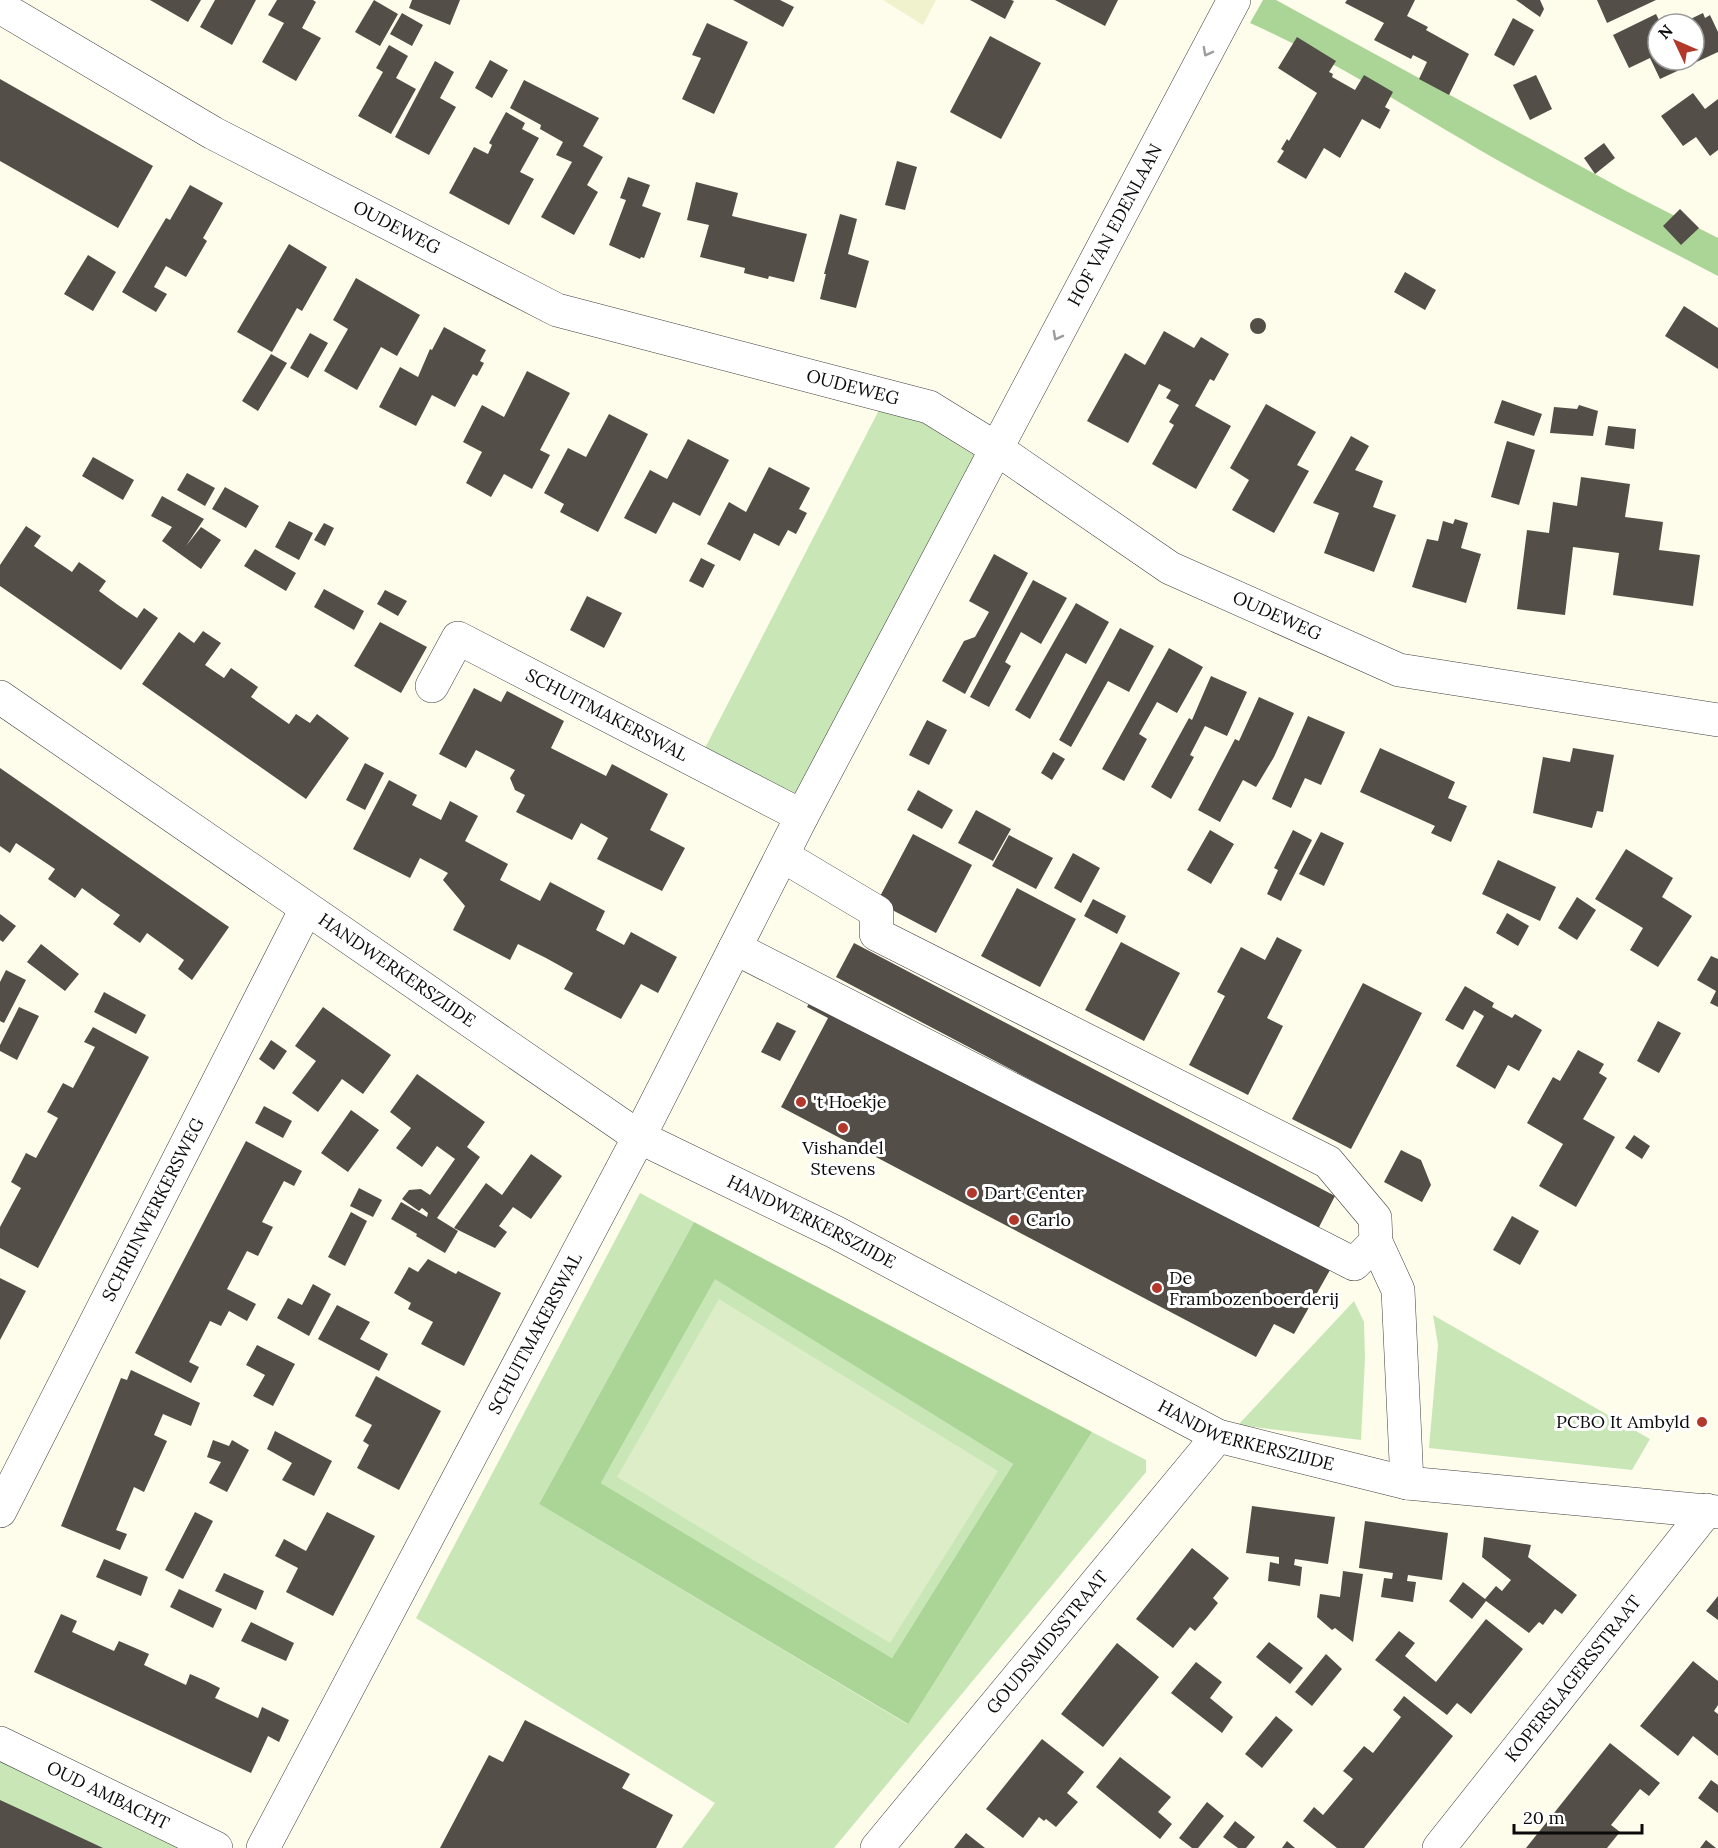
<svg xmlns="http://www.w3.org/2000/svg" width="1718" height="1848" viewBox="0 0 1718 1848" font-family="Lora,serif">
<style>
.farmland{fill:#f0f2cd}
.green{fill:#c9e6b7}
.forest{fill:#abd597;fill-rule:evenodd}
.pitch{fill:#dcedc8}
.building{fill:#534e48}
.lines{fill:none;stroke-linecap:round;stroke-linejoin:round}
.minor-casing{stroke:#3e3e3e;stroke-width:34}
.minor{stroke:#fff;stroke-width:33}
.oneway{stroke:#9d9d9d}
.poi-dot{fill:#b3382c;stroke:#fff;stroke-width:2}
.labels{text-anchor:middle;stroke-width:6;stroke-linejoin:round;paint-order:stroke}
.street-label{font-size:18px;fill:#0b0b0b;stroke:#fff}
.poi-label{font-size:18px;fill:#0b0b0b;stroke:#fff;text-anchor:start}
</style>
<rect width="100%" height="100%" fill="#fefdeb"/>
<path class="farmland" d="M883,0h53l-13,25z"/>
<path class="green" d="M879,410l44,13 54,34 -184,340 -89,-47z
M640,1193l54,29 -155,282 368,220 185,-292 54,28v12l-312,376h-152l33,-45 -299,-185z
M715,1278l298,186 -121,194 -291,-175z
M1354,1301l10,21 1,36 -4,82 -123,-15z
M1433,1315l217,124 -18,31 -203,-22 9,-103z
M0,1756l197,92h-197z"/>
<path class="forest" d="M1263,0h13l350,191 92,47v38c-70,-37 -141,-71 -210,-110 -85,-48 -168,-103 -258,-143z
M694,1222l398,210 -184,292 -369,-220zM715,1279l298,185 -121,194 -291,-175z"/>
<path class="pitch" d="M719,1299l279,172 -108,172 -273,-166z"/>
<path class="building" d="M150,0h51l-13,22z
M215,0h41l-24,45 -32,-18z
M277,0h36l3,2 -14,26 19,10 -25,43 -34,-19 22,-39 -16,-8z
M374,0l24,14 -18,32 -25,-14z
M412,0h48l-10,25 -41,-17z
M733,0h47l14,7 -11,20z
M970,0h41l3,1 -9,18z
M1055,0h63l-13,26z
M1347,0h68l-8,16 21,11 -2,3 43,24 -20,41 -30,-16 8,-17 -14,-7 -2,4 -37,-19 10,-17 -39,-20z
M1516,0h24l4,9 -4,8z
M1597,0h59l-49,23z
M402,13l21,12 -11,21 -22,-12z
M1703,13l2,5 5,-3 8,17v20l-58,27 -10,-21 -21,10 -16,-33 43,-21 5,10h-3v36h36v-36h-14z
M1513,18l21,12 -20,36 -20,-11z
M707,23l41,19 -34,72 -32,-15 19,-41 -9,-3z
M990,36l51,27 -40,76 -51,-27z
M1297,37l39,24 -7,11 4,2 -1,3 23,13 9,-15 29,17 -8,15 5,3 -10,19 -18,-10 -22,39 -16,-10 -18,31 -29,-17 7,-11 -3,-2 6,-10 2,2 28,-48 -39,-25z
M389,45l19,11 -12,22 20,11 -25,45 -33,-18 25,-44 -7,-4z
M490,60l18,10 -16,28 -17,-10z
M435,61l19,11 -14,26 16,9 -27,48 -34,-18z
M1536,75l16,34 -22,11 -17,-35z
M0,79l153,87 -35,62 -118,-67z
M524,80l75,38 -16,28 20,11 -16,28 11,7 -24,43 -33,-18 31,-55 -16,-7 7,-13 -23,-13 1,-4 -31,-17z
M1693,93l12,16 13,-10v51l-8,6 -14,-19 -13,9 -22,-30z
M506,112l19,11 -3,6 17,9 -19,34 14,7 -25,46 -60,-32 25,-46 14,7 4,-9 -3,-2z
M1604,143l11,15 -20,16 -11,-16z
M897,161l20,6 -12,43 -20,-5z
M628,177l22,8 -8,21 19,7 -17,45 -3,-1 -1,2 -31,-14 17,-45 -6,-2z
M696,182l42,11 -6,23 75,18 -13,48 -25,-6 -1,3 -24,-6 1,-5 -45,-11 9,-32 -22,-5z
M190,185l33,18 -20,35 4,3 -21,36 -20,-11 -12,21 13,7 -11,18 -34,-20 44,-74 4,2z
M1680,209l19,19 -18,17 -18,-19z
M840,214l17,5 -9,35 21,7 -13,47 -36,-9 6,-25h-2z
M289,244l38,23 -25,44 -5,-3 -25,44 -35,-20z
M88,255l28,17 -23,39 -29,-17z
M1405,272l31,18 -11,20 -31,-18z
M356,278l64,37 -23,41 -16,-9 -24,43 -33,-19 24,-42 -15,-9z
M1684,306l34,22v41l-53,-33z
M1250 326a8 8 0 1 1 16 0a8 8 0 1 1-16 0Z
M444,327l42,23 -6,11 4,2 -7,13 -4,-2 -18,33 -23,-12 -16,31 -37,-19 21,-40 18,10 12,-28 2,1z
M1164,331l30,17 7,-11 28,17 -15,27 -4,-2 -15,27 36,20 -35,63 -44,-25 22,-39 -5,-3 10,-17 -13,-7 5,-8 -12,-6 -31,59 -41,-22 38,-68 20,12z
M310,333l18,10 -20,35 -18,-10z
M271,354l16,9 -29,48 -16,-10z
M527,371l43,22 -30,57 10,5 -18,34 -28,-15 -13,23 -25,-14 16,-31 -19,-10 19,-37 22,12z
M1502,400l40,14 -8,22 -40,-13z
M1266,404l50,28 -19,33 12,6 -35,62 -42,-23 17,-30 -19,-12z
M1579,405l19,6 -5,25 -43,-3 4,-26 23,2z
M609,414l39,20 -50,98 -38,-20 4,-8 -20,-11 24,-45 18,9z
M1608,426l28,3 -2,20 -29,-4z
M1351,436l18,10 -14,24 28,11 -10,26 23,8 -22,57 -50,-19 15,-40 -26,-10z
M688,439l41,21 -29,56 -27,-14 -17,32 -32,-16 26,-48 17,9z
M1507,441l28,9 -16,55 -28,-8z
M93,457l41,23 -11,20 -41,-24z
M769,467l41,21 -11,21 8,4 -11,21 -8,-4 -9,16 -25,-13 -14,28 -33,-17 22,-42 17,10z
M187,473l28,15 -10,18 -28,-16z
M1581,477l49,7 -5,33 38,5 -4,28 41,5 -7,51 -80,-11 6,-42 -46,-6 -8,68 -48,-6 10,-79 22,3 4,-31 24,4z
M225,487l34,19 -13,22 -34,-19z
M162,496l42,23 -18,27 15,-19 20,13 -20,29 -39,-28 10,-14 -21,-11z
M1455,519l13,4 -7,25 20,6 -15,49 -54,-16 15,-48 11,2 5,-20 10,3z
M289,521l24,12 -14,27 -24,-13z
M324,523l10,5 -9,18 -11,-6z
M26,526l15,10 -7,10 38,26 7,-10 27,19 -7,10 19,14 19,13 7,-10 14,10 -37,52 -121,-84v-21z
M255,549l41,24 -10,18 -42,-25z
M994,554l34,19 -63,121 -23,-13 22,-40 11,-4 14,-25 -20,-11z
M701,558l14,7 -12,23 -14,-7z
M1033,580l34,18 -26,46 -20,-12 -16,30 6,4 -22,41 -19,-10z
M324,589l40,22 -10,19 -40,-23z
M385,590l22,11 -9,15 -21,-12z
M587,596l35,17 -18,35 -34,-18z
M1076,603l33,19 -23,42 -20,-11 -36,66 -15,-9z
M380,622l47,25 -26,46 -47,-27z
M1120,628l34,18 -25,46 -21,-11 -37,66 -12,-7z
M203,631l18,12 -16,22 19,13 7,-10 27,19 -7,10 38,27 7,-10 14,9 7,-9 32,24 -43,61 -164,-115 37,-52 15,11z
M1169,648l34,19 -26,46 -20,-11 -18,32 8,5 -23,42 -22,-12z
M1211,676l36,16 -20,44 -22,-10 -15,29 4,2 -23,42 -20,-12 38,-69 3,2z
M474,688l27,14 6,-11 57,30 -13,27 55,28 6,-12 56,30 -18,36 35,18 -23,43 -65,-32 11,-21 -27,-15 -9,17 -56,-28 9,-17 -10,-5 -5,-12 5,-8 -39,-20 -10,18 -27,-14z
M1259,697l35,16 -20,44 -18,30 -13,-7 -23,42 -22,-12 37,-71 4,2z
M1308,716l37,16 -24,53 -16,-7 -14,30 -19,-9z
M927,720l20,10 -18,35 -20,-10z
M1380,748l75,34 -7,16 19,8 -16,36 -20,-9 4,-7 -75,-34z
M1573,748l41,7 -11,57 -6,-1 -5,17 -59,-15 10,-56 27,5z
M1053,752l12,7 -13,21 -11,-7z
M365,763l19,10 -19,37 -19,-10z
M0,768l229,159 -37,53 -14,-11 6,-9 -37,-27 -7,10 -27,-19 7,-9 -19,-13 -19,-14 -7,10 -27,-19 7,-10 -39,-26 -6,10 -10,-7z
M389,780l28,15 -5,10 29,15 9,-19 28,15 -13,25 43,23 -8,16 40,21 10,-19 55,29 -9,19 28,15 7,-13 46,25 -19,36 -17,-9 -20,35 -57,-30 9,-16 -27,-15 -28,-14 -8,16 -57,-30 12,-24 -22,-26 5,-7 -28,-15 -10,20 -57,-29z
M918,790l35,20 -11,19 -35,-19z
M976,810l35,19 -18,32 -35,-18z
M1210,830l24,14 -23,40 -24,-14z
M1293,830l19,10 -31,61 -14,-7 11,-24 -4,-2z
M1321,832l23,11 -20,43 -25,-12z
M913,834l59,31 -36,68 -59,-31z
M1009,835l44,23 -17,31 -44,-23z
M1626,849l47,29 -11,19 30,19 -34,51 -28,-17 13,-22 -48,-29z
M1073,853l27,15 -19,35 -27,-15z
M1498,860l58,27 -16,34 -58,-27z
M1017,888l59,31 -36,68 -59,-31z
M1577,897l19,13 -19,30 -19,-12z
M1093,899l33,17 -9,18 -33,-18z
M1507,913l22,13 -11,20 -22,-13z
M0,914l16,12 -13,16 -3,-2z
M1277,937l25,13 -35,68 16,8 -35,69 -59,-30 36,-69 -8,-4 24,-45 24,13z
M1121,942l59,31 -36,68 -59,-31z
M854,943l481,253 -18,35 -481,-254z
M41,944l38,30 -14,17 -38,-29z
M1711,956l7,3v48l-8,-4 6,-12 -19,-11z
M6,970l20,10 -22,43 -4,-2v-39z
M1363,983l59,30 -71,136 -59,-30z
M1465,986l29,17 -2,4 20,11 3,-4 27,16 -23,41 -11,-6 -13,24 -39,-23 28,-50 -10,-6 -11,20 -18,-10z
M104,992l42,23 -10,19 -42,-22z
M812,998l518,272 -36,64 -20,-10 -18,33 -475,-250 47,-89 -21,-11z
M19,1007l20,9 -22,44 -17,-9v-6z
M323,1007l68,48 -28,39 -21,-15 -24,33 -26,-19 24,-32 -21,-15z
M1658,1021l23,12 -22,40 -22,-12z
M777,1022l19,9 -16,30 -19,-9z
M93,1027l56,30 -111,211 -38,-20v-21l21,-39 -10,-6 15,-29 10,5 22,-40 -11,-6 16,-29 10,5 22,-41 -11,-5z
M271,1040l16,11 -13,19 -15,-11z
M1578,1050l26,14 -5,9 8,5 -24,41 32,18 -39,70 -37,-21 24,-42 -36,-21 26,-46 7,4z
M417,1074l68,48 -18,25 13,10 -43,61 21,13 -13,22 -29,-17 1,-2 -26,-15 10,-17 26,15 1,-4 -6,-5 -3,3 -17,-12 7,-9 12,-1 9,6 25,-36 -18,-13 -15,21 -26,-19 15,-20 -21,-16z
M264,1106l28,15 -9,17 -28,-15z
M351,1110l28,20 -31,42 -27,-19z
M1634,1135l16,11 -8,13 -17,-11z
M246,1141l56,30 -8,15 -10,-5 -22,41 11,5 -15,29 -11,-5 -20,38 29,15 -9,17 -18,-10 -8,15 -11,-5 -21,41 10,5 -8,16 -56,-30z
M1401,1150l20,10 10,25 -9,17 -38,-20z
M531,1154l31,22 -31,43 -18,-12 -14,19 8,6 -12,16 -41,-20 32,-45 16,12z
M359,1188l23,12 -9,17 -23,-11z
M351,1212l16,9 -22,45 -17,-9z
M1512,1216l27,15 -19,34 -27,-15z
M428,1259l28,15 2,-3 43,22 -37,73 -43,-22 12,-22 -25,-13 3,-6 -17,-10 15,-26 9,5z
M0,1278l26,13 -26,49z
M313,1284l18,10 -22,42 -32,-18 11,-20 14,7z
M337,1305l33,17 -10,17 28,15 -9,17 -61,-32z
M257,1345l38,19 -22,42 -20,-10 12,-21 -19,-10z
M131,1370l69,33 -9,23 -28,-12 -9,21 13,6 -23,51 -10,-5 -18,43 11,4 -7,16 -59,-24 60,-148 6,2z
M376,1376l65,35 -42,79 -42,-22 12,-23 -6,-4 9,-16 -17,-9z
M275,1431l57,30 -18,35 -32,-16 10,-17 -25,-14z
M213,1440l16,6 3,-6 17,10 -22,42 -18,-9 12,-21 -14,-5z
M1252,1506l83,11 -7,47 -33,-5 -1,6 8,2 -2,19 -32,-5 2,-19 9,2v-7l-33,-4z
M195,1512l18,9 -30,58 -18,-9z
M327,1512l48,24 -42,80 -47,-24 12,-24 -23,-12 9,-17 22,12z
M1365,1521l83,12 -6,47 -34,-5 -1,6 9,1 -3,20 -32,-5 3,-19 8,1 1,-6 -34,-5z
M1484,1537l47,8 -3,12 49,38 -15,19 -7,-5 -12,16 -4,-3 -10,11 -43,-32 -14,18 -23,-18 14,-19 22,17 11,-13 6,5 9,-11 -29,-23z
M1192,1548l37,30 -16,20 5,5 -11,14 -12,14 -5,-4 -17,21 -37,-29z
M104,1559l44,18 -7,19 -45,-19z
M1343,1571l20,3 -10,68 -18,-14 -3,2 -15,-13 3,-23 20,3z
M224,1573l40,18 -8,19 -41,-19z
M179,1589l43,20 -9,19 -43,-21z
M1718,1596v24l-12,-9z
M61,1614l16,7 -5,11 42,19 5,-10 30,13 -5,11 42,20 4,-11 16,7 14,7 -5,10 43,20 4,-11 27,13 -10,22 -11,-6 -17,37 -217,-101z
M1486,1619l37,30 -52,65 -14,-11 -10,12 -72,-55 24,-29 16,12 -10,13 31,26z
M251,1622l43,21 -8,18 -45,-20z
M1269,1642l34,26 -13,16 -34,-27z
M1117,1643l42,34 -56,70 -42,-33z
M1326,1654l16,15 -30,37 -17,-14z
M1693,1661l25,20v24l-4,6 4,3v42l-25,-20 -15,20 -38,-30z
M1196,1662l26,20 -12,16 23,19 -11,16 -51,-40z
M1404,1696l49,40 -89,112h-27l-34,-27 11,-14 9,8 30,-36 -10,-8 21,-25 9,7 28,-36 -8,-7z
M1276,1716l17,14 -31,38 -17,-14z
M525,1720l105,54 -8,14 51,27 -17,33h-216l49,-93 14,7z
M1042,1739l42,33 -17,21 11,9 -22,25 -10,-8 -2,2 -5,-4 -16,21 -37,-29z
M1610,1743l50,40 -11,13 -9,-7 -29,36 9,7 -13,16h-81z
M1120,1757l51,40 -13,15 14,12 -12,15 -64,-52z
M1711,1780l7,5v28l-20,-15z
M0,1800l39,18 64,30h-103z
M1207,1802l17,14 -26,32h-6l-13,-10z
M1235,1821l20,16 -9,11h-8l-15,-11z
M966,1833l19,15h-31z
M1706,1840l10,8h-16z
M1287,1841l8,7h-13z"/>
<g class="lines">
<defs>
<g id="minor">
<path id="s1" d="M0,7l213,126 344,177 372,97 68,42 173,119 229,102 319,50"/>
<path id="s2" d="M432,686l26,-48 344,178"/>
<path id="s3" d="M0,697l639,440 196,95 383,204 189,47 311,29"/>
<path d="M783,856l94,56 -1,22 452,228 47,56 1,24 22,48 9,193"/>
<path d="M735,948l619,316 22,-22"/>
<path id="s4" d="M0,1511l306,-602"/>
<path id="s5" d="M0,1743l216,105"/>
<path id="s6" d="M263,1848l376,-711 163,-321 432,-816"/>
<path id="s7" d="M877,1848l341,-412"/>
<path id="s8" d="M1439,1848l268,-338"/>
</g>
</defs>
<use href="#minor" class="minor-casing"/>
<use href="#minor" class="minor"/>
</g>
<defs><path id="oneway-chevron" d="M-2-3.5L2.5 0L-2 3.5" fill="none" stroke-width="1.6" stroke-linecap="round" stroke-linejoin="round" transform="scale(1.5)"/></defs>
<g class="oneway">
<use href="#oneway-chevron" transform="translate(1207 52) rotate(118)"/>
<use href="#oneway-chevron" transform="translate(1057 336) rotate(118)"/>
</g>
<g class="poi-dot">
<circle cx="801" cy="1102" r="6"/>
<circle cx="843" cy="1128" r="6"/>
<circle cx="972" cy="1193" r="6"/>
<circle cx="1014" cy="1220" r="6"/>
<circle cx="1157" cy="1288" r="6"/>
<circle cx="1702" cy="1422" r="6"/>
</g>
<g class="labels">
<g class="street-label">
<text dy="6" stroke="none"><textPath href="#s6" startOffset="1833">HOF VAN EDENLAAN</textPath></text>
<text dy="6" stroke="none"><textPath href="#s1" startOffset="454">OUDEWEG</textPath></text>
<text dy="6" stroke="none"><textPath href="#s1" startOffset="940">OUDEWEG</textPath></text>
<text dy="6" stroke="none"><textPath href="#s1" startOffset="1426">OUDEWEG</textPath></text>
<text dy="6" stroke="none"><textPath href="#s2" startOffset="222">SCHUITMAKERSWAL</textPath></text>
<text dy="6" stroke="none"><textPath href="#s3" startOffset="482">HANDWERKERSZIJDE</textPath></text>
<text dy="6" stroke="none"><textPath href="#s4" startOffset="338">SCHRIJNWERKERSWEG</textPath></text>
<text dy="6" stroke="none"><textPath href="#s3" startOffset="968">HANDWERKERSZIJDE</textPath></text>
<text dy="6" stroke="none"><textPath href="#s6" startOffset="582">SCHUITMAKERSWAL</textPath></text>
<text dy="6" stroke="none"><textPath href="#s3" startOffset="1454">HANDWERKERSZIJDE</textPath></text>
<text dy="6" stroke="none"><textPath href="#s7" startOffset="267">GOUDSMIDSSTRAAT</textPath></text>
<text dy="6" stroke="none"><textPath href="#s8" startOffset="216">KOPERSLAGERSSTRAAT</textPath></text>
<text dy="6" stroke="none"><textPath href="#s5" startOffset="120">OUD AMBACHT</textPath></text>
</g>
<g class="poi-label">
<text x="813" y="1108">'t Hoekje</text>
<text x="843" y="1154" text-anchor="middle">Vishandel<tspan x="843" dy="21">Stevens</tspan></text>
<text x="984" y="1199">Dart Center</text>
<text x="1026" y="1226">Carlo</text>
<text x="1169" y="1284">De<tspan x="1169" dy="21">Frambozenboerderij</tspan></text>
<text x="1690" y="1428" text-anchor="end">PCBO It Ambyld</text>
</g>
</g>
<g transform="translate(1676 42) rotate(314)"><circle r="28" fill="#ffffff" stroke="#9d9d9d" stroke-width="1.5"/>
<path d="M0-4.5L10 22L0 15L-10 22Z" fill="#b3382c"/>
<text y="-9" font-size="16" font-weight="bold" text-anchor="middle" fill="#0b0b0b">N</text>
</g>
<path d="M1514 1824v9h128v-9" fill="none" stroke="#0b0b0b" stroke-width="3"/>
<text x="1523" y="1824" font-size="18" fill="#0b0b0b" stroke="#ffffff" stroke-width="4.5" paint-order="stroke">20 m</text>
</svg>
